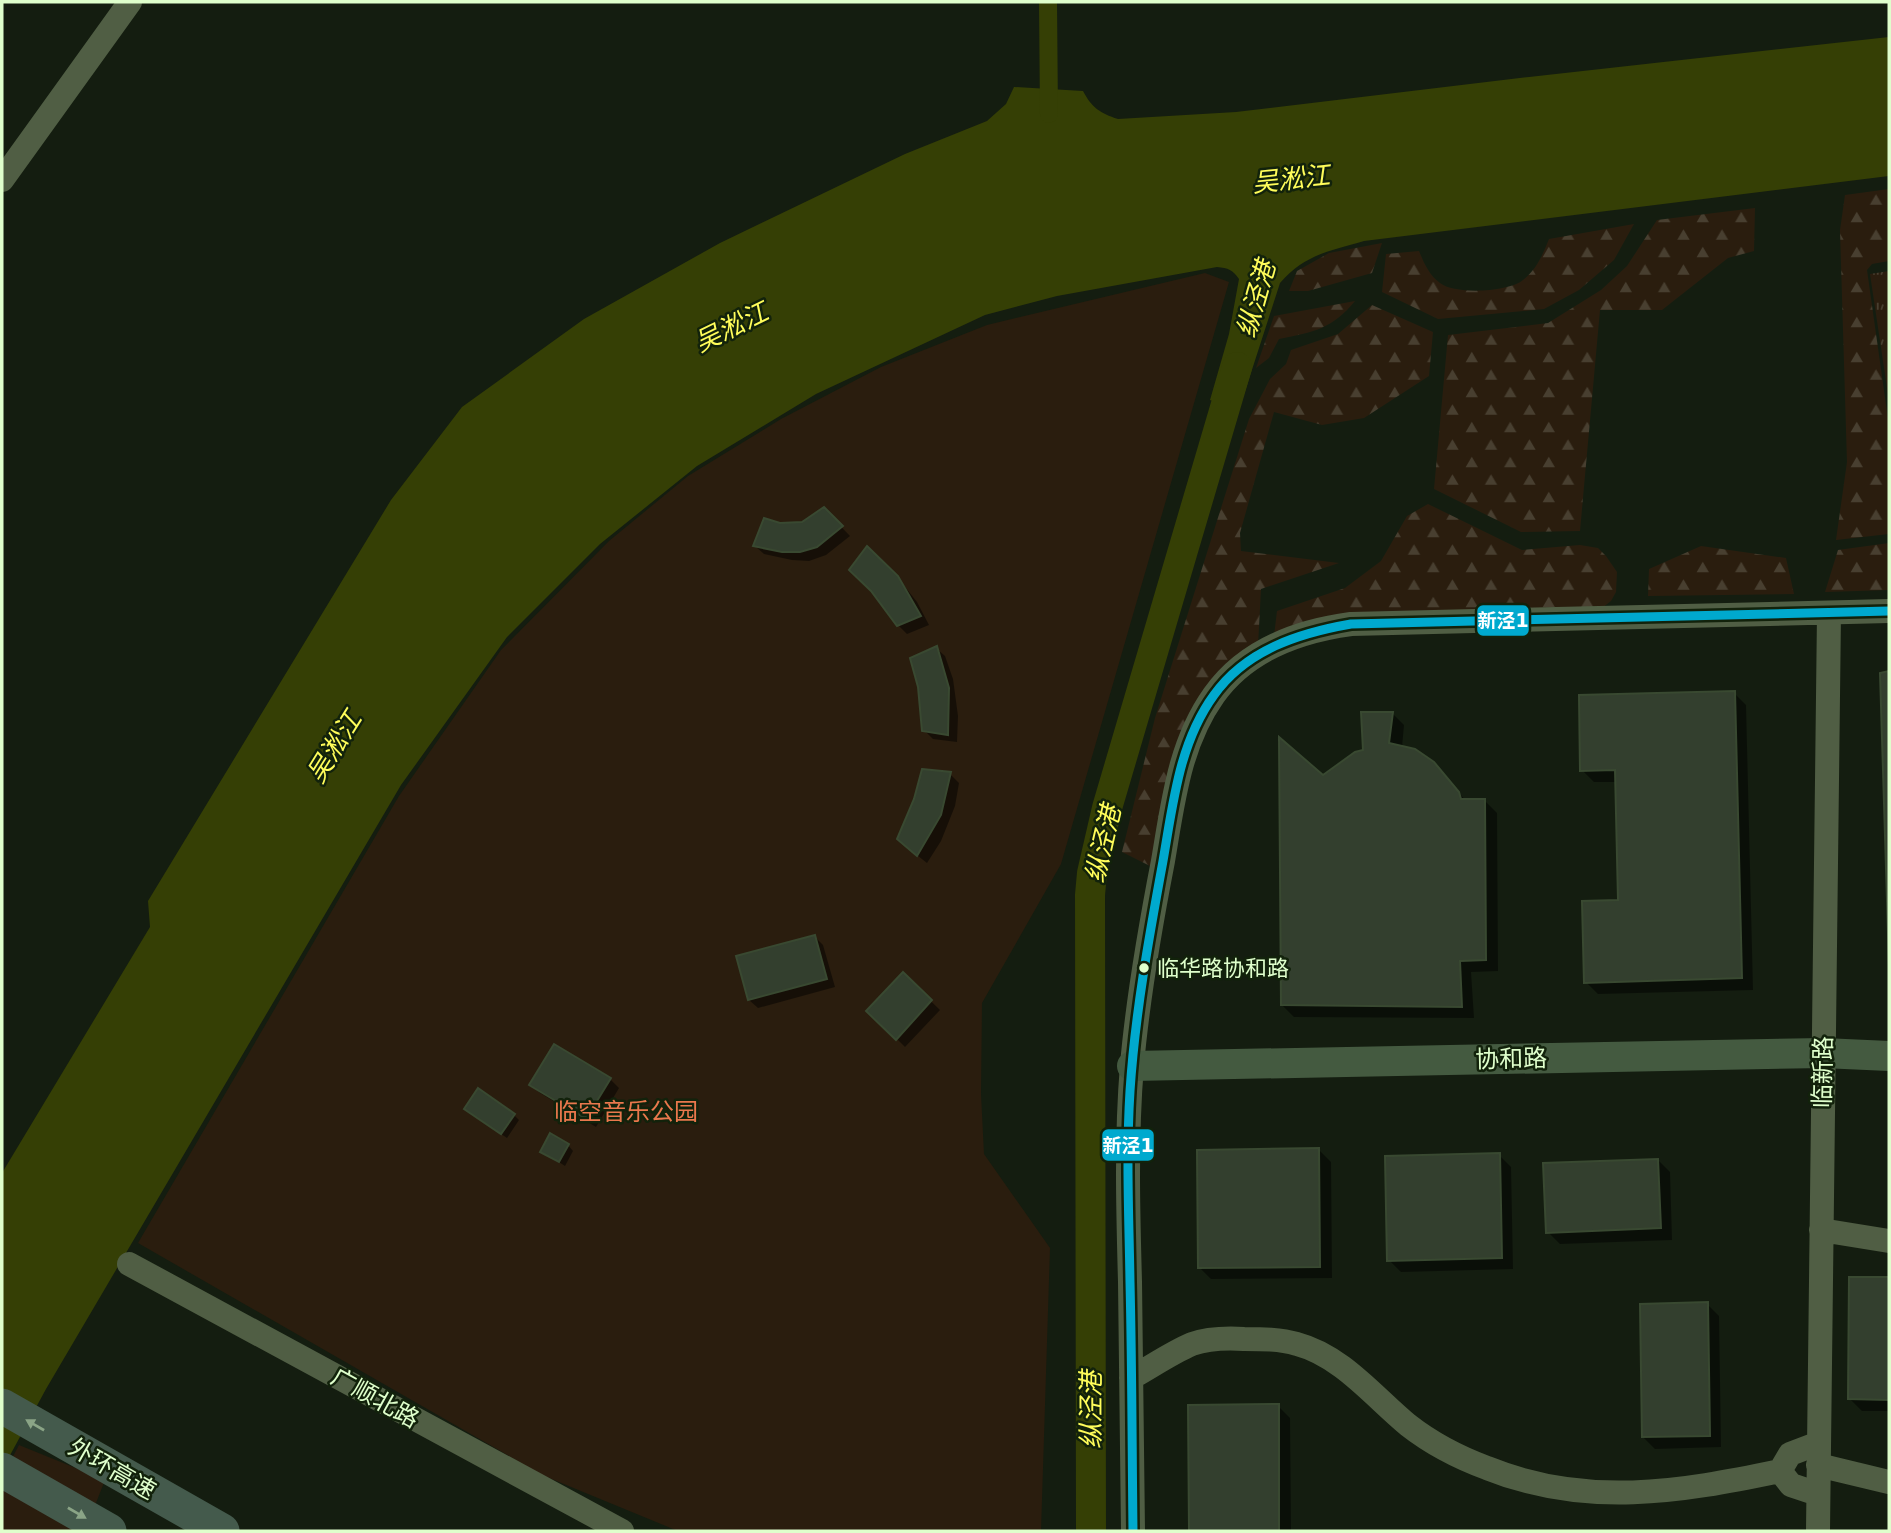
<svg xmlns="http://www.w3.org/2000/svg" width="1891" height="1533" viewBox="0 0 1891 1533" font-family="'DejaVu Sans','Noto Sans SC',sans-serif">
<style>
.grass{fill:url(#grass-tufts)}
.forest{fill:url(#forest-firs)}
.park{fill:#2a1d0e}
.water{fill:#353f05}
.shadow{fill:#0007}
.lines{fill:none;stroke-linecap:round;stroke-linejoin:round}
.canal{stroke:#353f05;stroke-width:18}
.river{stroke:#353f05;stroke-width:30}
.building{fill:#333f2e;stroke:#394931;stroke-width:2}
.minor{stroke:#505e44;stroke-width:24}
.major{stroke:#445a40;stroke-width:30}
.highway{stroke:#445a4c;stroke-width:35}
.bus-1-casing{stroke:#12220b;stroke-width:14}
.bus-1{stroke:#00a9ce;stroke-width:9}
.oneway{fill:#8aa486}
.bus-dot{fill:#dfffcc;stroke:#12220b;stroke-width:2.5}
.labels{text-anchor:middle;stroke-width:5;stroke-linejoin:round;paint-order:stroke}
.bus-label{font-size:22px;fill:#dfffcc;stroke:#12220b;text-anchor:start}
.street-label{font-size:24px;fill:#dfffcc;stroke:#12220b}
.park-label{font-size:24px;fill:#ea784d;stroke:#12220b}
.water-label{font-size:26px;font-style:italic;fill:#fffd5a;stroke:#12220b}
.line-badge{stroke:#12220b;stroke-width:2.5}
.badge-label{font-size:19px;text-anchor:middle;font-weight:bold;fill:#fff}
</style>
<defs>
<pattern id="grass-tufts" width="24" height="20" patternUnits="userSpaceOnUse" patternTransform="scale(1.75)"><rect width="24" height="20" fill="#2a1d0e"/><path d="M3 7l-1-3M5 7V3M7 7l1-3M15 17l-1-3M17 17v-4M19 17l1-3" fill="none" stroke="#483f30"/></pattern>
<pattern id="forest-firs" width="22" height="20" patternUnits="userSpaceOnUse" patternTransform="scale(1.75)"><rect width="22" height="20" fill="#2a1d0e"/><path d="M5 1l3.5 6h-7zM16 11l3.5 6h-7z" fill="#483f30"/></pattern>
</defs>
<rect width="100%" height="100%" fill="#141d10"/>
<path class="grass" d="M1889,271v130l-19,-127z"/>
<path class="forest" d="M1889,189v72l-17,3 -5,6 22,156v108l-53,6 11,-78 -7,-232 5,-35z
M1755,208l-1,43 -26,7 -66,52h-62l-20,221 -59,1 -87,-43 14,-154 100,-12 53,-33 26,-24 30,-46z
M1634,224l-20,36 -35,30 -35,19 -106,10 -56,-27 4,-38 33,-3c5,12 10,24 21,32 15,12 69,9 83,-3 14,-11 20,-26 26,-41z
M1382,243l-10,30 -64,18h-19l8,-20 32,-18z
M1355,301c-23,28 -41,31 -76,38l-10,19 -13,10 18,-52z
M1372,305l61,27 -4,44 -65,42 -42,7 -48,-13 -34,121 1,18 98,12 -78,26 -3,57 -42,32 -62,190 -32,-16 33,-134 94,-299 21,-40 16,-15 5,-14 47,-16z
M1428,504l94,46 58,-5 18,3 8,8 11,16 -1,20 -5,9 -9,7 -328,28 3,-25 68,-23 36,-27 26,-45z
M1889,543v47l-64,2 13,-42z
M1701,546l85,12 8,36 -146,2 1,-27z"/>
<path class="park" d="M1205,273l24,9 -168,582 -79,139 -1,91 3,60 66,94 -9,283h-363l-136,-56 -404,-232 261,-447 102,-146 108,-109 79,-65 93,-57 100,-52 106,-42z
M19,1445l86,35 -20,51h-83v-54z"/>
<path class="water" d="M1889,37v139l-525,65c-35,10 -60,14 -84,42l-41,127 -29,-10 19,-66 10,-55c-6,-9 -11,-11 -22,-12l-160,29 -72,19 -169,79 -119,72 -97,78 -93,93 -106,148 -355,604 -44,81v-297l148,-246 -2,-26 243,-401 71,-93 122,-88 136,-76 185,-89 82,-33 19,-17 8,-17 69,4c9,17 17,22 35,28l118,-7 293,-35z"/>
<path class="shadow" d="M824,509l26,27 -24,19 -17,6 -17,-1 -28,-6 -9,-8 24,-21 24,-2z
M894,573l23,29 12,23 -22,9 -9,-9z
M936,648l9,8 8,23 5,37 -1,26 -24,-3 -9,-9 -4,-43z
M1889,673v238l-7,-237z
M1734,693l12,12 7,285 -155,4 -12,-12 34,-81 -3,-119h-23l-12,-12z
M1393,714l11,11 -2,22 31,16 33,38h19l12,12 1,158 -27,1 3,46 -180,-1 -12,-12 41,-228 42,-26z
M950,774l9,9 -4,23 -14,35 -14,22 -19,-15z
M815,937l8,8 12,42 -77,21 -9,-8z
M903,974l37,36 -35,37 -36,-36z
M610,1079l9,9 -23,39 -56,-34 -9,-8z
M472,1114l42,1 5,5 -12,18z
M568,1145l5,6 -8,15 -23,-15z
M1319,1150l12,12 1,116 -121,1 -12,-12z
M1499,1155l12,12 2,102 -112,3 -12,-12z
M1658,1160l12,12 2,68 -112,4 -12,-12z
M1851,1279h38v132h-27l-12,-12z
M1707,1304l12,12 2,131 -66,2 -12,-12z
M1190,1406h88l12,12 1,113h-101z"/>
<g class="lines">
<path class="canal" d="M1048,2l1,112"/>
<path class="river" d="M1091,1531l-1,-636 2,-22 15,-65 130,-441"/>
</g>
<path class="building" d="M824,507l19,19 -26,21 -17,5h-18l-29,-6 11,-28 16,5 22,-1z
M867,546l31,30 23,40 -24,10 -26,-35 -22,-21z
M937,646l12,42 -1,47 -26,-4 -4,-44 -8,-29z
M1889,671v295l-9,-293z
M1735,691l7,287 -158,5 -2,-82 36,-1 -3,-130 -35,1 -1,-76z
M1361,712h32l-4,31 26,6 19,13 25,30 2,7h24l1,161 -26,1 2,46 -181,-2 -2,-268 44,38 32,-23 8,-2z
M922,769l29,3 -10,43 -24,41 -20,-17 17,-40z
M815,935l12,44 -79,21 -12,-44z
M903,972l29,28 -36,40 -30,-29z
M554,1044l57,34 -25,41 -57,-34z
M478,1088l37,26 -14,20 -37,-25z
M550,1133l19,11 -10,18 -19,-10z
M1319,1148l1,119 -122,1 -1,-118z
M1500,1153l2,105 -115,3 -2,-105z
M1658,1159l3,69 -115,5 -3,-70z
M1849,1277h40v123l-41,-1z
M1708,1302l2,134 -68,1 -2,-133z
M1279,1404v127h-90l-1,-126z"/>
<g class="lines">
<path class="minor" d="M2,180l128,-178
M1821,1230l68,11
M129,1264l493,267
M1131,1378c20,-11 40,-25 61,-34 17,-6 35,-6 52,-5 18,0 36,0 53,5 45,12 77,53 111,81 23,18 52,33 79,43 99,40 193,24 293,3
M1818,1465l71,17
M1818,1494l-27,-9 -11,-14 10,-17 29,-11
M1133,1531c-1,-83 -2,-166 -3,-249 -2,-72 -4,-145 2,-217 6,-69 18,-137 31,-204 10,-58 16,-117 51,-166 32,-45 85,-64 137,-71l538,-13
M1818,1531l11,-918"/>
<path class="major" d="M1132,1066l691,-13 66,3"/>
<path class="highway" d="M2,1406l220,125
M2,1470l107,61"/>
<defs>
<path id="bus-1" d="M1133,1531c-1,-83 -1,-166 -3,-249 -1,-64 -4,-127 0,-191 5,-77 19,-154 33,-230 10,-57 16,-118 51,-166 32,-45 85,-62 137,-71l538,-13"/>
</defs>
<use href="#bus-1" class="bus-1-casing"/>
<use href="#bus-1" class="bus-1"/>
</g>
<defs><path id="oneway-solid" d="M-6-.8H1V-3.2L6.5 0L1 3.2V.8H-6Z" transform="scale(1.75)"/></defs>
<g class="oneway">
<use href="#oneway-solid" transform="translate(35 1425) rotate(-150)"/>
<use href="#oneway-solid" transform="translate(77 1513) rotate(30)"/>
</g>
<circle class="bus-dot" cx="1144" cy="968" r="6"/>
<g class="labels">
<g class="bus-label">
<text x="1157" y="976">临华路协和路</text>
</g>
<g class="street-label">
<text transform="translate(1511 1059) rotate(-1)" y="8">协和路</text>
<text transform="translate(1823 1072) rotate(-89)" y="8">临新路</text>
<text transform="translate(375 1398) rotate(29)" y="8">广顺北路</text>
<text transform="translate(112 1469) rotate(30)" y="8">外环高速</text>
</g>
<g class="park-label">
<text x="626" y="1120">临空音乐公园</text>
</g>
<g class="water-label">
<text transform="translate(1291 179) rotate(-6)" y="9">吴淞江</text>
<text transform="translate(1256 299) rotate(-74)" y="9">纵泾港</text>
<text transform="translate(731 327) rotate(-26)" y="9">吴淞江</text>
<text transform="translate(334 747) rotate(-58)" y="9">吴淞江</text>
<text transform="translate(1103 844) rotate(-77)" y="9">纵泾港</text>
<text transform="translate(1091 1410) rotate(-90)" y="9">纵泾港</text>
</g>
</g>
<g class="line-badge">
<rect x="1476" y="604" width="54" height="33" rx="7" fill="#00a9ce"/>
<rect x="1101" y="1128" width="54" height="34" rx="7" fill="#00a9ce"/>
</g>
<g class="badge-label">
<text x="1503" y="627">新泾1</text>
<text x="1128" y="1152">新泾1</text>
</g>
<rect width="1891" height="1533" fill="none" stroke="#dfffcc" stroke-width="7"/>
</svg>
